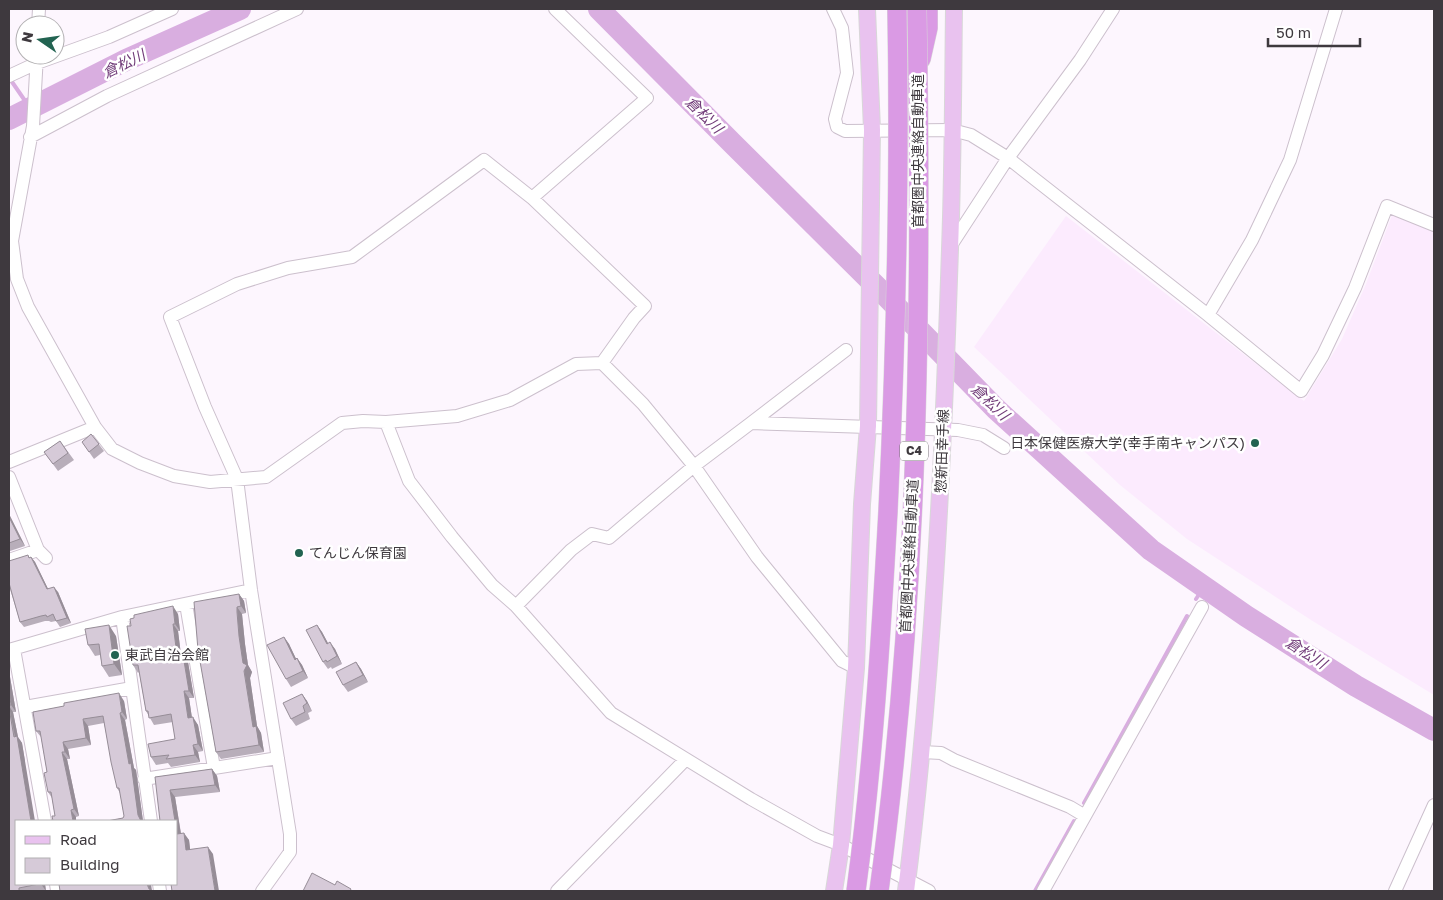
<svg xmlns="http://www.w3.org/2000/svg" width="1443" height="900" viewBox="0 0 1443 900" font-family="'Golos Text','Noto Sans JP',sans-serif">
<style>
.built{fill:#fcebfe}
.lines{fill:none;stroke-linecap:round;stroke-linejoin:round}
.stream{stroke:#d9aee0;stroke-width:4}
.river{stroke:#d9aee0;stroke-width:22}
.minor-casing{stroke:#ccc0cd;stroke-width:14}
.major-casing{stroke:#d8d7d8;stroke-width:18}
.highway-casing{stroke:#d8d7d8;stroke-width:20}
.minor{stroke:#fff;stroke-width:12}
.major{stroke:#e9c2ef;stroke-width:16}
.highway{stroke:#da9ae4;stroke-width:19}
.highway-bridge-casing{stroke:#d8d7d8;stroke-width:20;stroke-linecap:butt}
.highway-bridge{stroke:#da9ae4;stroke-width:19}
.wall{fill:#b8aeba}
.shaded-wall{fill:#968d97}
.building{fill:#d6cad8;stroke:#968d97}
.poi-dot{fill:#226351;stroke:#fff;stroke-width:2}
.labels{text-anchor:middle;stroke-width:5;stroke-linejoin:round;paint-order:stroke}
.shield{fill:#fff;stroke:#787478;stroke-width:1}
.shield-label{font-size:12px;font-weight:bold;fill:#3e393e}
.street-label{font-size:14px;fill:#3e393e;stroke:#fff}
.poi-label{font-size:14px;fill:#3e393e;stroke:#fff;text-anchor:start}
.water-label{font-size:15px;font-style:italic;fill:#713c79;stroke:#fff}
</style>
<rect width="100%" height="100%" fill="#fdf6fe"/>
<path class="built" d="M1392,215l42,17v463l-123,-75 -124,-81 -67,-54 -146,-138 92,-131 238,185 38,-62 24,-55z"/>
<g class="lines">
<path class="stream" d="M10,79l20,29
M1196,599l8,-12
M1084,803l103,-187
M1035,891l39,-70"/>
<path class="river" d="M599,9l133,134 152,151 112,115 155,141 95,66 110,70 78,44
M9,119l117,-59 114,-51"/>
<defs>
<path id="minor" d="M833,9l9,19 5,45 -12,46 2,8 8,4 107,-1 19,5 37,23 200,157 44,-75 38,-80 46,-151
M38,25l1,-16
M37,55l-4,71 -21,115 5,38 11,28 67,120 17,22 28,14 34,13 36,6 56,-5 76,-54 21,-2 23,1 71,-6 53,-16 66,-36 26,-1 41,41 51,62 63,91 85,104 14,7
M9,76l28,-13 72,-26 63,-28
M30,137l77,-41 190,-87
M532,198l115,-100 -92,-89
M950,247l58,-89 72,-98 33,-51
M1208,315l93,76 22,-36 32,-67 32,-82 47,19
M386,422l23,59 43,56 40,48 24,21 95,107 140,86 66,37 24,9 88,46
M751,423l95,-73
M9,462l86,-35
M9,477l29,73 8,8
M9,560l29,-10
M186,604l28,164
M516,606l55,-56 21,-16 17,4 85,-72 57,-43 207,7 25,5 21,13
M122,617l29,204
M14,649l31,172
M9,650l113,-33 129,-27
M25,707l107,-19
M922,752l19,1 13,7 116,47 15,9
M144,779l134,-21
M56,884l1,7
M159,884l1,7
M262,891l28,-39v-18l-39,-244 -14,-111 -32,-72 -35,-90 67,-33 51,-16 64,-11 132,-97 48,38 113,108 -11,12 -32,45
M557,891l129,-132
M1043,891l159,-284
M1395,891l39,-86"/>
<path id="major" d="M834,891l7,-46 15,-177 6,-164 6,-78 4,-296 -5,-121
M906,891c27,-213 37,-427 44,-642 3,-80 3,-160 4,-240"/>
<path id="highway" d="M921,59l7,-31v-19"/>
</defs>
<use href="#minor" class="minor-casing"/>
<use href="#major" class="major-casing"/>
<use href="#highway" class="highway-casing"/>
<use href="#minor" class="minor"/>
<use href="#major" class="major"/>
<use href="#highway" class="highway"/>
<defs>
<path id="highway-bridge" d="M856,891c17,-126 25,-253 32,-380 8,-167 12,-335 9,-502
M879,891c40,-292 43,-588 38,-882"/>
</defs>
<use href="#highway-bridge" class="highway-bridge-casing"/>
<use href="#highway-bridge" class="highway-bridge"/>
</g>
<path class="wall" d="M91,434l13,17 -10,8 -12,-17z
M60,441l14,19 -16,11 -14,-19z
M9,514l16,32 -15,5 -1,-1z
M29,557h2l4,5 13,27 10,3 13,31 -11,4 -4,-6 -5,1 -2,-1h-4l-21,6 -4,-5 -10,-33 -1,1v-29z
M239,594l5,7 2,12 -4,1 3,30 3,21 4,7 -2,6 7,48 4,7 3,19 -43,7 -5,-7 -18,-102z
M178,614l2,17h-2l3,24h2l5,7 6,36h-5l3,20 6,7 5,26 -5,1 2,10 -29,5 -3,-4 -12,2 -5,-8 24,-18 -2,-17 -19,3 -8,-14 -7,-39 -1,1 -5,-8 -2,-39 3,-8z
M317,625l5,7 6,11 7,6 7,15 -10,5 -1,-2 -3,2 -5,-7z
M116,636l6,39 -13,2 -7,-11 -2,-11 -5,1 -7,-11z
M284,637l5,7 7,15 1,-1 5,7 6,13 -17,9 -5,-8z
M356,662l5,7 7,13 -20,10 -5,-7z
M9,671l7,41h-3l5,25 4,6 3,18 -9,123h29l1,7h-37z
M302,694l5,7 5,10 -4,2 2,6 -14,7 -5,-7z
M124,701l3,18 -2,1 9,48 2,2 7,51h-36l16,-3 1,-2 -4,-23 -3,-5 -13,-65 -16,3 3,19 -23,4 2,10h-3l12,57 -3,1 -21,-1 -3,-18 -4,-6 -1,-20 -6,-35 -5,-6z
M212,769l5,7 3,16 -45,5 6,36 8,7 1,9 23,5 -37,30 -21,-107z"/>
<path class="shaded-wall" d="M9,514l16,32 -5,-7 -11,-22z
M31,557l4,5 16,33 -4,-6z
M54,587l4,5 13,31 -4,-5z
M239,594l5,7 2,12 -5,-7z
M173,606l5,8 2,17 -5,-7z
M237,607l5,7 3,30 3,21 4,7 -2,6 7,48 4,7 3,19 -5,-7 -6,-18 -14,-91z
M173,624l5,7 4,32 -5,-8z
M109,625l7,11 6,39 -8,-11z
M317,625l5,7 10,19 -5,-7z
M284,637l5,7 11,23 -5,-7z
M330,642l5,7 7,15 -5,-8z
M183,655l5,7 6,36 -5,-7z
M297,658l5,7 6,13 -5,-7z
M356,662l5,7 7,13 -5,-7z
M9,671l7,41 -5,-7 -2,-14z
M184,691l5,7 4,27 -5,-7z
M119,693l5,8 3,18 -5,-7z
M302,694l5,7 5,10 -5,-8z
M9,706l4,6 5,25 4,6 13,78h-4z
M120,713l5,7 9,48 2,2 7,51h-2l-3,-6z
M193,717l5,8 5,26 -5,-7z
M83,719l5,7 3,19 -5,-7z
M63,742l5,7 2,10 -5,-7z
M193,745l5,7 2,10 -5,-7z
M62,752l5,7 12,57 -5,-7z
M212,769l5,7 3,16 -5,-7z
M170,790l5,7 7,44 -5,-7 -1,-13h-1z
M71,810l5,7v4h-3z
M184,833l5,7 2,17 -5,-7z
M208,847l5,7 6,37h-4z
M41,884h4l1,7z
M147,884h4l1,7h-2z"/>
<path class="building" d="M91,434l8,10 -10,8 -7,-10z
M60,441l8,12 -15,11 -9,-12z
M9,517l11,22 -11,4z
M28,555l1,3 2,-1 16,32 7,-2 13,31 -11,3 -3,-7 -6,3 -1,-2 -5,1 -21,6 -11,-39v-22z
M239,594l2,12 -4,1v5l2,24 4,27 4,2 -3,6 9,56 3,-1 3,19 -43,7 -18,-102 -4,-48z
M173,606l2,18h-2l4,31h6l6,36h-5l4,27 5,-1 5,27 -5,1 2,10 -29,4 3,-4 -18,2 -3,-13 27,-5 -4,-25 -22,4 -1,-7h-2l-8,-46h-5l-6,-39h4l-1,-7 4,-1v-3z
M109,625l5,39 -12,2 -3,-22 -11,1 -3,-16z
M317,625l10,19 3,-2 7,14 -10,6 -1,-2 -3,2 -17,-32z
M284,637l11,23 2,-2 6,13 -17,8 -19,-34z
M356,662l7,13 -20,10 -7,-13z
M9,691l2,14h-2z
M119,693l3,19 -2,1 9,51 2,-1 7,52 3,6h-34l16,-3 1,-2 -5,-28h-2l-6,-26 -8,-46 -20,3 3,19 -23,4 2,10h-3l12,57 -3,1 2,11h-20l-1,-5h3l-4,-24h-3l-4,-19 3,-1 -7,-41h-4l-3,-19 31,-6v-3z
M302,694l5,9 -4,3 2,6 -14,7 -8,-16z
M9,708l5,29 3,-1 14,85h-15v63h23l-20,4v3h-10z
M212,769l3,16 -45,5 5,31h-15l-5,-44z
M176,831l1,3 7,-1 2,17 22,-3 7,44h-43l-1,-7h5z
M312,873l23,12 2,-4 14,8 -1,2h-47z
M59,884h88l2,5 4,2h-93z"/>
<g class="poi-dot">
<circle cx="1255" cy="443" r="5"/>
<circle cx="299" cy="553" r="5"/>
<circle cx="115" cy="655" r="5"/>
</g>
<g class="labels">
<rect class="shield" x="900" y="441.5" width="28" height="19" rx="4"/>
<g class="shield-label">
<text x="914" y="455">C4</text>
</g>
<g class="street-label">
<text transform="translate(918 151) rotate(-90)" y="5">首都圏中央連絡自動車道</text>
<text transform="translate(942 451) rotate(-88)" y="5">惣新田幸手線</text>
<text transform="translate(909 556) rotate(-87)" y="5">首都圏中央連絡自動車道</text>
</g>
<g class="poi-label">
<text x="1245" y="448" text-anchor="end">日本保健医療大学(幸手南キャンパス)</text>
<text x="309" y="558">てんじん保育園</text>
<text x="125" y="660">東武自治会館</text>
</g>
<g class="water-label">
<text transform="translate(124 64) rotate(-26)" y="5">倉松川</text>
<text transform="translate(704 115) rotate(45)" y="5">倉松川</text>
<text transform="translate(990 402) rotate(44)" y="5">倉松川</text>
<text transform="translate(1306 653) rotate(33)" y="5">倉松川</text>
</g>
</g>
<rect width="1443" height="900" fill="none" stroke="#3e393e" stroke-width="20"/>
<rect x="15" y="820" width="162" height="65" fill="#ffffff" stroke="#b2b0b2"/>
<rect x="25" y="836" width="25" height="8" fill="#e9c2ef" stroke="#b2b0b2"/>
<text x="60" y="845" font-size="15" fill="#3e393e">Road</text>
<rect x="25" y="858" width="25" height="15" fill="#d6cad8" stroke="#b2b0b2"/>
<text x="60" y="870" font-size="15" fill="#3e393e">Building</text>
<g transform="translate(40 40) rotate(283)"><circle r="24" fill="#ffffff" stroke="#b2b0b2"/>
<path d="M0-4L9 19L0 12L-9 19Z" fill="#226351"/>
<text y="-8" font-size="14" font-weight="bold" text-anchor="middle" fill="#3e393e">N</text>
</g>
<path d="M1268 38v8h92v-8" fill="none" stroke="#3e393e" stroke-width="2.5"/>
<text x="1276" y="38" font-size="15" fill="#3e393e" stroke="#ffffff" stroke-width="4" paint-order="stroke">50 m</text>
</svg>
